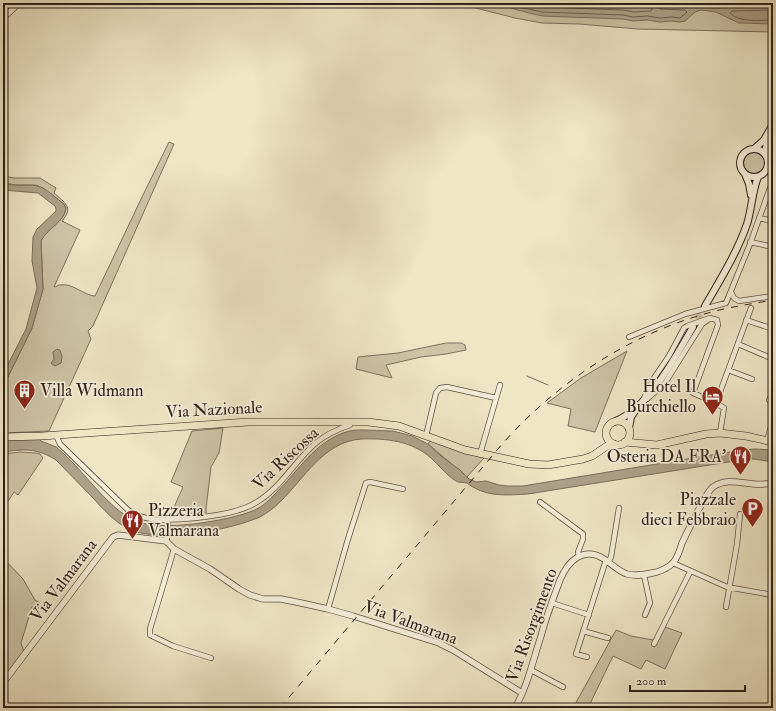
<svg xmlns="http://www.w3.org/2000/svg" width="776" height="711" viewBox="0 0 776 711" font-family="'IM FELL Double Pica',serif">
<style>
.green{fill:#cec4a8;stroke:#7d715f}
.water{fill:#ada28a;stroke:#796d5c}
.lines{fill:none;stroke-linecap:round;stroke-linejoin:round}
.shore{stroke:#6c6050;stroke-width:1}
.stream{stroke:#796d5c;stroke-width:1}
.secondary-tunnel{stroke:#c8bea3;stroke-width:6;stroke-dasharray:6 3;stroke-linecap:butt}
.minor-casing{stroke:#5d5042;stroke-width:6}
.tertiary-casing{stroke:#5d5042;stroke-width:7}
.secondary-casing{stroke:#2c1e16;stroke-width:8}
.primary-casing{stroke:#2c1e16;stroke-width:8}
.minor{stroke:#f5efda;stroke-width:4.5}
.tertiary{stroke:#f5efda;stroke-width:5.5}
.secondary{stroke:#f5efda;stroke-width:6}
.primary{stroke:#efe6c6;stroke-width:7}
.rail{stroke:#2c1e16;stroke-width:1;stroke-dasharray:7 7;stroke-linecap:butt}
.labels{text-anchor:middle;stroke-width:3.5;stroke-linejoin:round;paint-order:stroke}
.poi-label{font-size:17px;fill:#2c1e16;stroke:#f5efda;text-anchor:end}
.street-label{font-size:17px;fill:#2c1e16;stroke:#f5efda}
</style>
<rect width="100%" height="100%" fill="#efe6c6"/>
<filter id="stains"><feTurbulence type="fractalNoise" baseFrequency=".005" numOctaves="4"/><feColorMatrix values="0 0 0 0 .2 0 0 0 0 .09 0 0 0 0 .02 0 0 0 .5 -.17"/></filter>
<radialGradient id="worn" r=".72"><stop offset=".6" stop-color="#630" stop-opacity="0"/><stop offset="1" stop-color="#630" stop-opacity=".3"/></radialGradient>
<path class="green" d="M456,3h317v29l-135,-3 -59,-5 -37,-1 -27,-5z
M169,142l5,2 -81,182 -5,5 3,8 -42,92 -46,2v-46l29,-59 11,-39 -2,-48c6,-13 23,-18 25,-33l-2,-4 -21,-16 -7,-3h-19l-14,-2v-7l11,2h26l16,10 -2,5c11,10 20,14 8,28l18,9 -26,57c2,0 4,-2 6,-2 11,-3 25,11 35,11l47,-99z
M742 163a12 12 0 1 1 24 0a12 12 0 1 1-24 0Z
M446,343h15l4,2 1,5 -20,4 -25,3 -35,8 6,13 -36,-9 2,-12 40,-4z
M627,351l-32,81 -27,-6 3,-17 -24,-6 34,-25z
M223,428l-4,25 -8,14 -5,42v4l-36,3 13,-29 -12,-5 21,-51z
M431,440l16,7 37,11 -17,19 -39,-33z
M20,452l16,1 4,1 3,4 -25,37 -4,-3 -11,17v-55z
M3,558l20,21 12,21 5,3 -2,6 -6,-2 -11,36 3,9 -16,20 -5,2z
M665,627l17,6 -17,36 -19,-9 -5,9 -28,-13 -25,52h-15l43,-78 15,6 22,4z"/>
<path class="water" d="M489,3h127l100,5 57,-2v18l-34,-1 -23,-11 -15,-2 -6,2 -10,9 -5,1 -9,-1 -11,1 -13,-2 -14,1 -10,-2 -80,-3c-18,-3 -36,-10 -54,-13z
M3,183c24,7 30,-6 52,14 5,4 9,6 11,11 -2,15 -19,20 -25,33l2,48 -11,39 -29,59v-13l23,-45 11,-41 -5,-27 1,-24 4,-8 19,-18v-2l-1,-3 -17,-13 -35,-3z
M57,349l3,1 2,6 -1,7 -6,3 -4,-3 3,-4 -1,-7z
M364,430l29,1 19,5 16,8 13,12 19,14 9,9 7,3 10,-1 13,4 8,1h16l219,-36 13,-1 18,1v12l-19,-3 -13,1 -213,34c-17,1 -38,3 -53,-6 -3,-1 -5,-3 -8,-5 -3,-1 -8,0 -11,-2 -9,-5 -17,-16 -25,-23 -19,-17 -45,-20 -70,-19 -38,3 -57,40 -81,63 -6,6 -13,11 -20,15 -30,13 -106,28 -135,10 -12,-7 -22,-18 -31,-28 -13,-13 -25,-26 -38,-39 -19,-12 -32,-11 -53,-8v-12l36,-1 2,2 15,6 7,6c22,20 46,56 72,68 26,11 94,0 120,-11 8,-4 15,-10 21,-17 21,-21 40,-52 70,-61 6,-2 12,-2 18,-2z"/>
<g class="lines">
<path class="shore" d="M506,3c12,5 24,6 36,9l81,3 10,2 14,-1 13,2 12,-1 8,1 7,-6 -2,-2 -25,-1 -3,-3 -1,-3
M523,3l10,1 11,3 79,3 11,2 17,-1 1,-2 -1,-6
M592,3l32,1 10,2 10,-1 1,-2
M773,10l-41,1 -2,2c9,10 31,7 43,7"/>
<path class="stream" d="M527,376l21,9"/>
<path class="secondary-tunnel" d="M693,327l12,-21"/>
<defs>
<path id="minor" d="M768,162l5,4
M766,171l7,-2
M759,218l14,3
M750,242l23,5
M731,292l3,6 5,3 34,-5
M746,320l27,9
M629,337l56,-23 41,-11 24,-59 20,-56 3,-3
M738,344l35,15
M728,370l24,9
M773,392l-4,8 4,1
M647,399l18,-16 37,-59 6,-4
M643,400l11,-22 15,-22 15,-28 3,-2 23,-8 7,2 1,5 -25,68 23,10
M720,433l4,-25 -8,-5 35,-95
M56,435l4,9 68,66c17,12 36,10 56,9 22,-2 54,-5 73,-17 25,-15 38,-42 60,-60 10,-8 21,-13 33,-17v-3
M426,436l10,-43 4,-5 7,-1 49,11
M767,441l6,-22
M480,454l20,-69
M540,502l43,32v5l-5,13 1,4
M166,541l2,-6v-15
M174,549l-24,80v6l23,11 38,12
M608,562l3,-5 8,-49
M673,563l54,24 46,8
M644,575l6,28 -5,12
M552,603l37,12
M726,607l11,-63 3,-30
M328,609l20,-70 18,-56 4,-1 33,7
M583,631l25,7
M654,644l36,-72
M587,657l-11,-3 30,-94
M531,670l32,17"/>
<path id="tertiary" d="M3,18l16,-15
M3,683l110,-146 5,-2 48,6 8,8 36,20 29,20 11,6 13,4h18l20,4 27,6 25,7 86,27 14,7 69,43
M515,708c13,-23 18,-48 26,-72 5,-19 12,-37 19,-56 8,-19 23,-34 44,-21 8,5 14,12 23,15 10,3 21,0 30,-2 6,-2 12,-5 16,-9 5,-6 7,-13 9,-20 7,-14 13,-28 21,-41 3,-5 5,-11 10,-15 18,-13 41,3 60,-5"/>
<path id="secondary" d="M755,148l9,-8 9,-16
M740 163a14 14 0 1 1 28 0a14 14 0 1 1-28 0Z
M765,154l3,-18
M745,174l4,10 2,11
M705,306c15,-26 32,-53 42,-82 5,-16 5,-32 11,-47
M616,421c35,-16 58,-62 77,-94
M629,428l2,-11 4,-6"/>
<path id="primary" d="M606 433a12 12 0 1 1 24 0a12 12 0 1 1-24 0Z
M3,437l39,-1 206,-14h120l31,4 66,24 64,14 19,1 35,-6 9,-3 15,-10 7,-2
M625,442l32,3 49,-11 14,-1 26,3 27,6"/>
</defs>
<use href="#minor" class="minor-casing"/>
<use href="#tertiary" class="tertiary-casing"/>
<use href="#secondary" class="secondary-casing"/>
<use href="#primary" class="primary-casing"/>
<use href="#minor" class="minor"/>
<use href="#tertiary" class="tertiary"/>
<use href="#secondary" class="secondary"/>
<use href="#primary" class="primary"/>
<path class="rail" d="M280,708l223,-265c55,-61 125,-108 205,-130 21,-6 43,-9 65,-13"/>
</g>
<defs>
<symbol id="building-pin" viewBox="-11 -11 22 30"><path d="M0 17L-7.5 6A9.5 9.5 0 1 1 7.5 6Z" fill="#8f2418" stroke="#f5efda"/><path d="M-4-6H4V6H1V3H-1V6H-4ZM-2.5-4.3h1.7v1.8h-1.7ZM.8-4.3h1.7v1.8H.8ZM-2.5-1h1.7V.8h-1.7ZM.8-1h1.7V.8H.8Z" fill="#fff"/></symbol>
<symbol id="hotel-pin" viewBox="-11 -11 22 30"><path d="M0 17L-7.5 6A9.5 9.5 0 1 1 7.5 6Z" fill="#8f2418" stroke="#f5efda"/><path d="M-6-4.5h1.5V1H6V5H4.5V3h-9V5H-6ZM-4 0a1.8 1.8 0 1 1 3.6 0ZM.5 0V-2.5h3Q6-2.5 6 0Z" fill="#fff"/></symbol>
<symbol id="restaurant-pin" viewBox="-11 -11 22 30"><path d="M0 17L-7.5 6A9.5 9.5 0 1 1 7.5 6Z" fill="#8f2418" stroke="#f5efda"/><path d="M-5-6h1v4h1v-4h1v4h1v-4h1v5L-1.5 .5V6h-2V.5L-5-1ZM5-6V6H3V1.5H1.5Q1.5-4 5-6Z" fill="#fff"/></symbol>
<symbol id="parking-pin" viewBox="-11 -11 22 30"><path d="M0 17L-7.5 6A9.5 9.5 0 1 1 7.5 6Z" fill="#8f2418" stroke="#f5efda"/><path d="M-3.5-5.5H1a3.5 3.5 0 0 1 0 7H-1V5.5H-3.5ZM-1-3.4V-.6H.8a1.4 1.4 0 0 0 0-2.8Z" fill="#fff"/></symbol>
</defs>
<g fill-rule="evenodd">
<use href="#building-pin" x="12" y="378" width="25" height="34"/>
<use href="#hotel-pin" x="700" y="384" width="25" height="34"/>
<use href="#restaurant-pin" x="728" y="444" width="25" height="34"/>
<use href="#parking-pin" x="740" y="496" width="25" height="34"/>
<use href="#restaurant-pin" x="120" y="508" width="25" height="34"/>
</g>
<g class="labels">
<g class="poi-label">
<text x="696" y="392">Hotel Il<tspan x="696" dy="20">Burchiello</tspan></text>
<text x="40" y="396" text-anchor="start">Villa Widmann</text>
<text x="726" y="462">Osteria DA FRA'</text>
<text x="736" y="505">Piazzale<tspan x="736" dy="20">dieci Febbraio</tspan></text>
<text x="148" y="516" text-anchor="start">Pizzeria<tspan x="148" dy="20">Valmarana</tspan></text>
</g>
<g class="street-label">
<text transform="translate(214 409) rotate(-3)" y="6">Via Nazionale</text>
<text transform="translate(285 458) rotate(-43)" y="6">Via Riscossa</text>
<text transform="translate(63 580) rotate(-53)" y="6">Via Valmarana</text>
<text transform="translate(411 622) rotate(20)" y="6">Via Valmarana</text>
<text transform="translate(531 625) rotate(-70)" y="6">Via Risorgimento</text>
</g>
</g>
<rect width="776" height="711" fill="none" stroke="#efe6c6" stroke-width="16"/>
<rect x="4" y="4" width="768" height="703" fill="none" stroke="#2c1e16" stroke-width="2"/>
<rect x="8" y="8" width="760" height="695" fill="none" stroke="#2c1e16"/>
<path d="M630 685v6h115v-6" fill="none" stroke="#2c1e16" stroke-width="2"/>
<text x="636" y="685" font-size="12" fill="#2c1e16" stroke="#f5efda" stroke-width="3" paint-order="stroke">200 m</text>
<rect width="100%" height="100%" filter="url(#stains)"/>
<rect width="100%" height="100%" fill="url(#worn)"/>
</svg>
